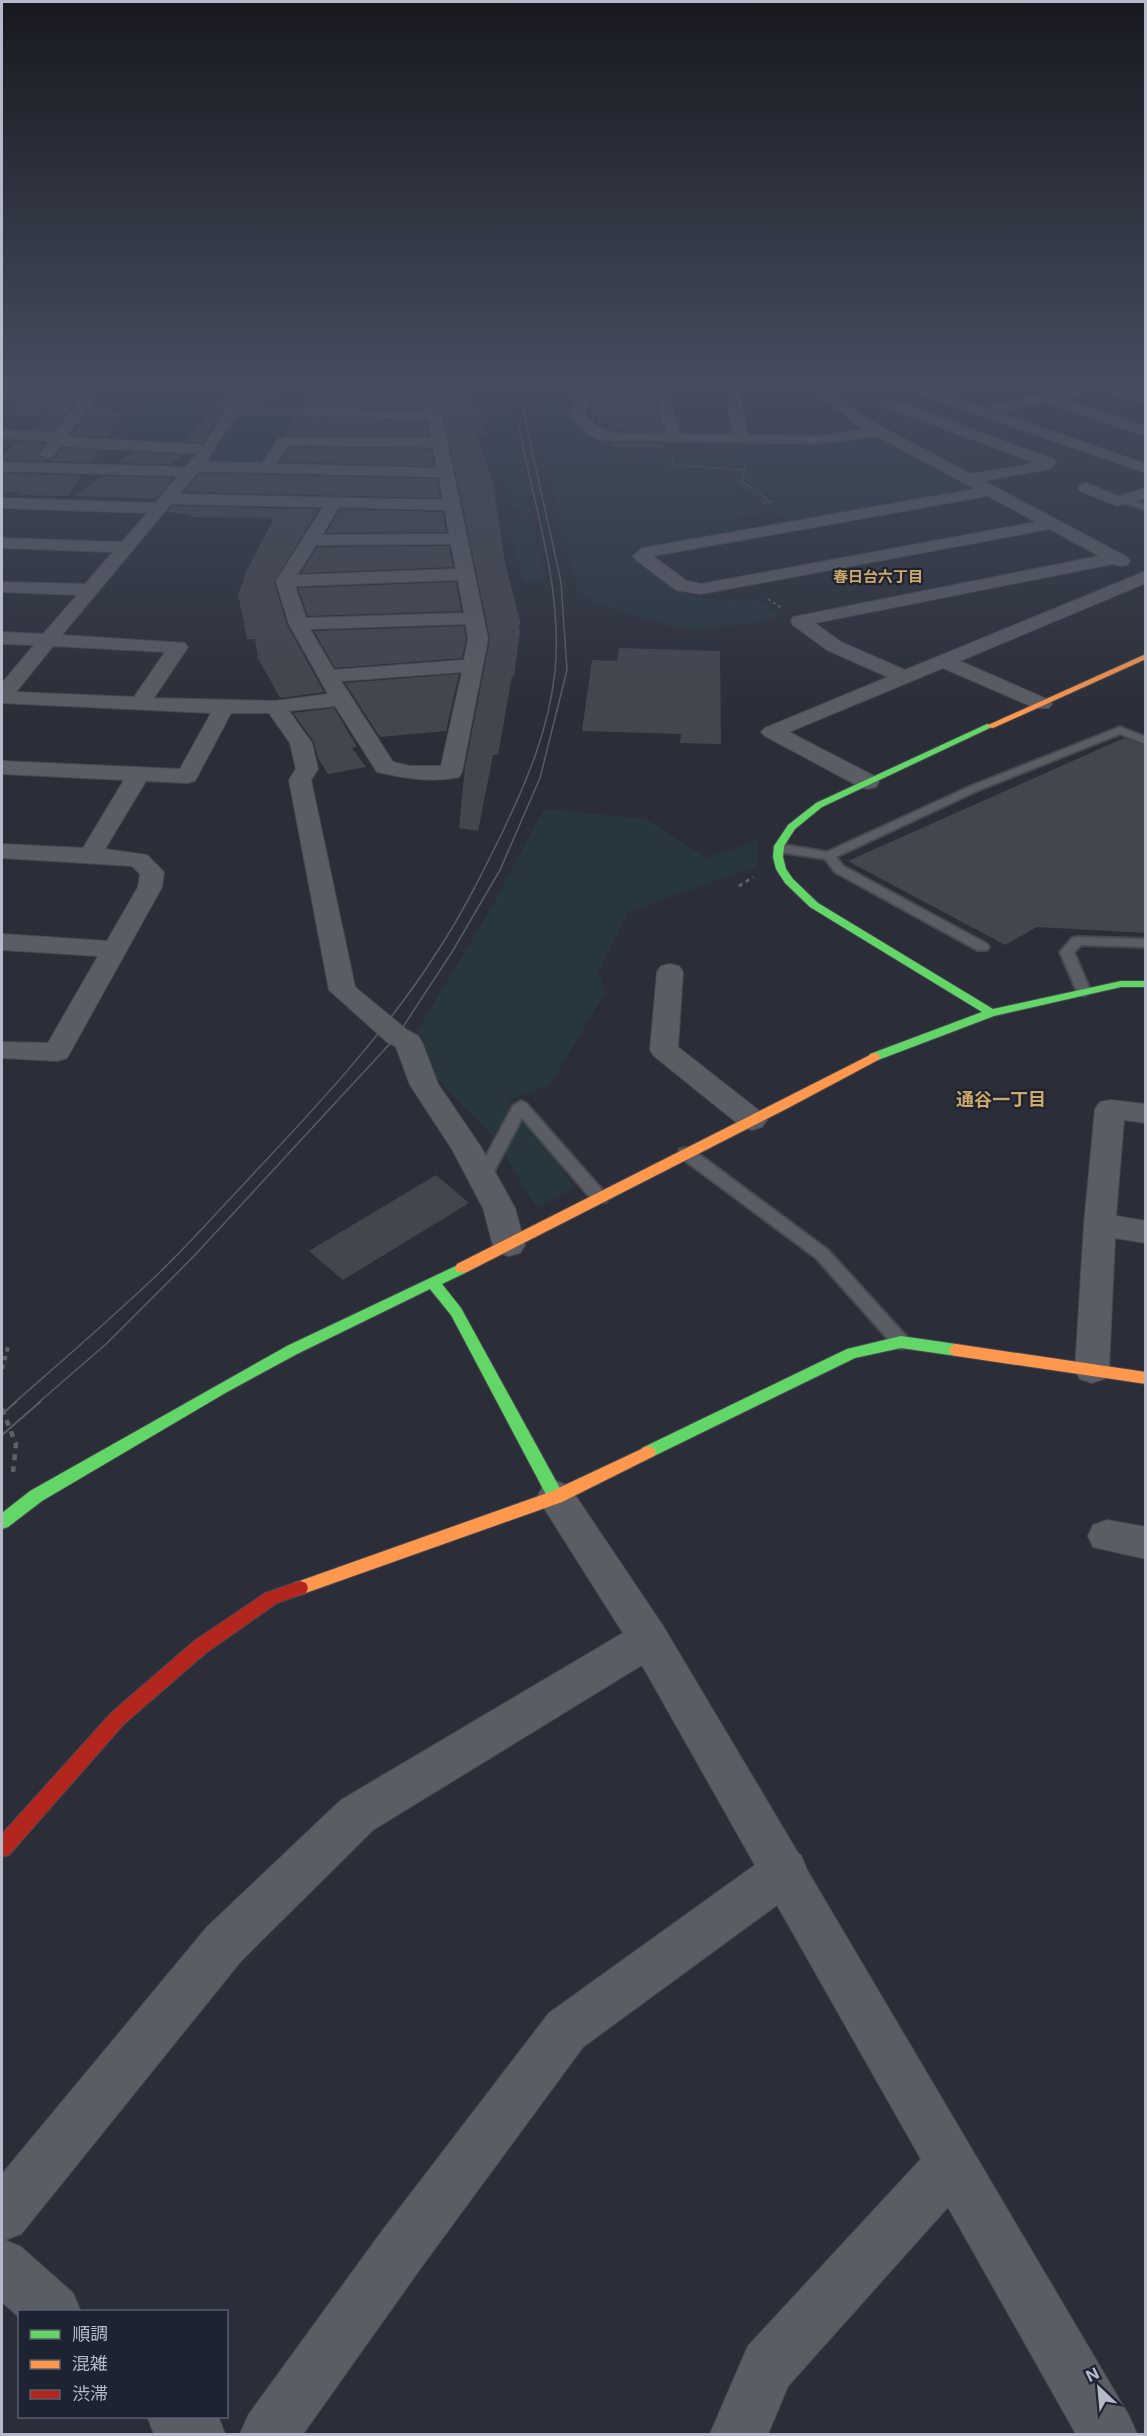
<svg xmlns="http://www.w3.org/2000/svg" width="1147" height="2436" viewBox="0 0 1147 2436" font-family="Inter,'Noto Sans JP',sans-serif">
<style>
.green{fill:#28363d}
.building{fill:#44464e}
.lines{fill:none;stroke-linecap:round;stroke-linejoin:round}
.lane-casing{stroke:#474951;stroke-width:4}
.street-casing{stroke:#474951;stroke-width:2}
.fast-casing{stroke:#474951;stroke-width:2}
.slow-casing{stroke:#474951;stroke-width:2}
.jam-casing{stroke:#474951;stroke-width:2}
.path-far4{stroke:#5e6169;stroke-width:1.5;stroke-dasharray:2 2;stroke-linecap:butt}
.path-far3{stroke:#5e6169;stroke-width:2;stroke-dasharray:3 3;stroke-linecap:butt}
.path-far2{stroke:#5e6169;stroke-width:3;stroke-dasharray:4 4;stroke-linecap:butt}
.path-far1{stroke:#5e6169;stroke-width:4;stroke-dasharray:4.5 4.5;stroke-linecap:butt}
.path{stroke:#5e6169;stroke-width:4.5;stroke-dasharray:6 6;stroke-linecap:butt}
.lane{fill:#5b5d65;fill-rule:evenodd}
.street{fill:#5b5d65;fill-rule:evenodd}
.fast{fill:#63d668;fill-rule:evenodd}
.slow{fill:#ff974d;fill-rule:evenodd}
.jam{fill:#b3261e;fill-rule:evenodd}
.tram-far1{stroke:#595c63;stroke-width:1.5}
.tram{stroke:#595c63;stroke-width:2}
.labels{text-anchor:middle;stroke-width:4.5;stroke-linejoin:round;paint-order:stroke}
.far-neighbourhood-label{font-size:15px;font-weight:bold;fill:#cea96a;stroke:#1e2332}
.neighbourhood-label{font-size:18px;font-weight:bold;fill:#cea96a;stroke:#1e2332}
</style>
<rect width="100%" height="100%" fill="#2b2e38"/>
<path class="green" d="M150,378h66l-14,12 5,27c-21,31 -36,28 -70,24l-12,-17 10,-12 -34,-12 6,-6 41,-3z
M482,378h16l10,22 37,183 -21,-2 -16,-60 16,-5 -6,-9 -15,-2 -6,-9 13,-3 -10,-17 -20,-23 14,-13 1,-18 -30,-19 5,-15 9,-2z
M551,378h22l4,24 -3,14 24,19 -3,16 37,3 -9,21h2l12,-21 100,4 3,-16 130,-6 102,54 -186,31 -58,-41 2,-10 -37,-3 -4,10h4l3,-8 27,1v10l45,33 -40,7 15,10 -100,19 -10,7c14,11 29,27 45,34 18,9 58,13 78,9l24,17 -35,8 -48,5 -20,-1 -85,-26 -14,-11 -52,-206 22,-2z
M239,413l51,1 -30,51 -53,-3z
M544,809l102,10 61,39 50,-18v26l-129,46 -30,60 8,19 -56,94 -42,15 35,40 31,48 -38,19 -42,-70 -59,-60 -18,-46 73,-121z"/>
<path class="building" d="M42,378h51l-7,10h-53z
M240,378h14l-29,28 -22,37 -18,-1z
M321,378h98v7l-101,-3z
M436,378l35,2 14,53 -9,2 17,48 12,79 16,63h-3l2,6 -6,45h-2l-14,79h-5l-15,76 -19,-3 6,-61 25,-128z
M593,378h64v35l7,18h-41l-15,-3 1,-5h-11v-6h-5l-3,-31v-3l3,-1z
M260,393l23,1 -19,11h-15z
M310,394l111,3 2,12 -121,-3z
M21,400h55l-22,30 -21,-1 15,-14 -42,1z
M114,406l-4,7h13l-17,24 -35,-2 21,-28z
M294,418l132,3 2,15 -144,-1z
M19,441l26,2 -8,11 9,7 -44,-1v-3z
M613,442l49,1 2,5 -52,-1z
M289,447l142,2 3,17 -154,-4z
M62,448l36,2 -8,12 -42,-1 6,-3z
M132,452l52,3 -14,9 -52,-1z
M2,473l79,3 -14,20 -50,-1 3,-3 -18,1z
M200,473l237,6 3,19 -256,-6z
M101,476l72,2 -17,21 -81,-3z
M172,506l147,3 -45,73 13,43 37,67 -44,6 -22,-40 -3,-19h-8l-9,-45 6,-14v-4l30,-58 -84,-1 2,-2 -25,-3z
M340,509l103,3 3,20 -120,1z
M449,546l4,21 -152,6 16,-26z
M456,582l5,29 -153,5 -10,-28z
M464,626l2,13 -4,19 -127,10 -21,-37z
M619,648l101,3 1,93 -41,-1 1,-9 -99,-3 10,-71 25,1z
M459,674l-13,57 -66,6 -35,-54z
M334,708l23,39 -5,1 14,19 -38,7 -10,-16 -4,-16 -21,-29z
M1124,738l22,8v187l-109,-6 -32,18 -157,-84z
M436,1175l33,28 -126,77 -34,-29z"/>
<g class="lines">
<defs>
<path id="lane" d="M1119,497l27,8v5l-27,-9z
M1120,727l26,10v7l-26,-10 -141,56 -143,67 7,9 144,78 2,3 -2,3h-10l-142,-78 -10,-13 -45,-7 -6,-4 6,-4 47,8 144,-66z
M1077,937l69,2v8l-65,-2 -7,7 17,40 -7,4 -7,-4 -17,-40 12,-14z
M521,1101l5,2 80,91 2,4 -2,4h-12l-72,-84 -33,63h-12l-2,-4 38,-71z
M686,1148l6,1 136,101 79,87 3,5 -3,5 -6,2 -6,-2 -79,-89 -136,-101 -2,-4 2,-4z"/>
<path id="street" d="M96,378h14l-43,59 137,8 23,-37 30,-30h13l-4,5 156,4 -1,-9h13l54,261 -26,133 -3,5c-27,6 -55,1 -82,-5l-42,-66 -46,5 23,32 6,26 -7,11 44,207 52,43 11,6 4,6 16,42 43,63 34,61 10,37 -5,8 -11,3 -11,-3 -5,-8 -10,-37 -31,-59 -42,-64 -14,-38 -9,-5 -58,-52 -40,-210 7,-11 -6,-26 -21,-30h-38l-36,68 -8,2 -41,-2 -41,68 42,6 17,17 -2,15 -95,171 -10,3 -55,-3v-16l46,1 50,-87 -96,-6v-16l105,7 31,-54 2,-13 -8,-8 -130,-8v-14l81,4 41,-68 -122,-6v-13l178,8 31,-56 -209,-10v-20l32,-38 -32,-1v-12l41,2 34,-39 -75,-3v-10l83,2 28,-32 -111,-4v-10l120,4 25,-29 -145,-5v-10l153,5 23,-27 -176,-5v-9l183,5 12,-13 -136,-8 -9,11 -5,2 -8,-5 10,-13 -47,-3v-8l53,2 26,-34h-79v-8h85zM259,391l164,4 3,16 -182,-4zM236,415l192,4 3,19 -147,-1 -5,1 -17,25 -56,-1zM288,445l145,2 4,21 -161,-4zM199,471l240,6 4,23 -264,-6zM171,504l152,3 -47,74 13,43 39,70 -53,7 -121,-3 34,-51 -3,-4 -123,-8zM339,507l106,3 4,24 -127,1zM451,544l5,25 -159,6 19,-30zM458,580l6,33 -158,5 -11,-32zM466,624l2,15 -4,21 -130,10 -24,-41zM53,646l112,6 -31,45 -118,-5zM462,672l-21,94h-31l-17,-4 -52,-81z
M516,378h14l4,5 -7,4 -5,-1z
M574,378h13l2,26 -4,12c21,24 52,17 82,17l-8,-20v-35h13l1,35 8,21h52l-9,-56h13l11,57 70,1 46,-7 -9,-5 -54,-46h15l49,40 106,56 65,-11 -154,-57 -2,-3 2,-3h10l161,59 3,3 -6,7 -66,12 143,76 3,4 -3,4 -6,1 -8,-2 -298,59 26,19 64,28 241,-99v12l-186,78 89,39 3,4 -3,4h-14l-92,-40 -154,64 87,45 3,5 -3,5 -8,2 -8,-2 -95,-51 -4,-4 4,-4 123,-51 -61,-27 -34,-25 -2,-4 2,-4 306,-61 -49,-27 -349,65 -25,-4 -40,-30 -3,-4 9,-8 6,-1 327,-58 -98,-53 -59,8 -218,-4 -17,-9 -12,-15 4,-12zM988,496l48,26 -335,62 -14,-3 -34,-25z
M879,378h19l87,30 112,-28 35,-2 -1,3 -17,4 32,10v9l-48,-15 -38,9 86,29v9l-102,-34 -45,11 147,51v9l-265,-92z
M1086,483l32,13 28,-8v10l-29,8 -37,-15 -2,-3 2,-3z
M670,964l9,2 4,6 -5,75 84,66 5,7 -5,7 -10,3 -10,-3 -88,-71 -4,-6 7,-78 4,-6z
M1110,1100l36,4v19l-22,-3 -8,96 30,5v22l-31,-5 -6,132 -5,9 -12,4 -12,-4 -5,-9 9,-145 11,-116 5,-7z
M556,1481l13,5 94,140 135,227 3,2 6,15 321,544 9,20h-61l-128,-227 -160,179 -20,48h-58l38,-88 173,-187 -144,-254 -194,142 -163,222 -117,165h-63l9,-20 133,-183 167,-218 206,-148 -113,-200 -269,165 -132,131 -220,273 -16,6 16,7 52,46 8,19h-61v6l-18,-16v-128l205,-247 134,-127 282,-167 -86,-136 6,-11z
M1107,1520l39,7v32l-53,-12 -5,-11 5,-11z
M147,2416h71l7,18h-71z"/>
<path id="fast" d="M987,724l7,2 -172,81 -27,22 -11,17 -1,11 3,12 7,10 25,24 175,106 128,-28h25v6h-25l-127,29 -116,44h-8l-2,-3 2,-3 112,-42 -172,-105 -25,-24 -9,-14 -3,-12 1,-11 14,-21 28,-22z
M462,1263l5,1 2,4 -2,4 -25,12 19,24 101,184 2,5 -2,5 -6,2 -6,-2 -99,-187 -21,-26 -133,65 -70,38 -185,109 -34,26 -6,2v-16l28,-22 257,-145z
M901,1336l55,8 5,2 2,4 -2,4 -5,2 -55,-8 -46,10 -201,98 -6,2 -6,-2 -2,-4 2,-4 205,-99z"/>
<path id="slow" d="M1146,654v5l-153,69 -7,-2z
M874,1053l4,1 2,3 -2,3 -90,48 -321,164h-10l-2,-4 2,-4z
M956,1344l190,28v12l-190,-28 -5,-2 -2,-4 2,-4z
M648,1446l6,2 2,4 -2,4 -92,46 -262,93 -6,-2 -2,-5 2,-5 256,-91z"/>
<path id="jam" d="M300,1581l6,2 2,5 -2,5 -29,10 -71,50 -82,71 -115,131 -7,2v-23l110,-122 82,-71 71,-48z"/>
</defs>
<use href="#lane" class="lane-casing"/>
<use href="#street" class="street-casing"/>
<use href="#fast" class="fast-casing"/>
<use href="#slow" class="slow-casing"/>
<use href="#jam" class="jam-casing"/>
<path class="path-far4" d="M673,457l-1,8 71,5
M746,460l-4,22 30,20 -9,1"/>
<path class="path-far3" d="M768,599l14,9"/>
<path class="path-far2" d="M739,886l14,-9"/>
<path class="path-far1" d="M2,1369l6,-22"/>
<path class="path" d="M2,1409l14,35 -3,28"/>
<use href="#lane" class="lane"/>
<use href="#street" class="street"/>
<use href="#fast" class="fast"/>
<use href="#slow" class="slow"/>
<use href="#jam" class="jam"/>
<path class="tram-far1" d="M14,1403c49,-43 98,-85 145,-130 38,-37 73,-77 110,-116 60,-64 120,-130 168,-205 25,-38 45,-78 65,-119 25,-52 47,-104 53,-162 8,-82 -21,-164 -36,-244
M38,1403l67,-58 89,-89 203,-220 55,-84 48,-82 40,-92 27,-108 -6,-88 -37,-168 -14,-36"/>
<path class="tram" d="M2,1414l14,-12
M2,1435l38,-33"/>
</g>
<linearGradient id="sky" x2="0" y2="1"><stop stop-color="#18191f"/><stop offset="0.53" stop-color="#444c5e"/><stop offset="1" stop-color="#444c5e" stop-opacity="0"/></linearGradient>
<rect width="1147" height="719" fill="url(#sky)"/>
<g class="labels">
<g class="far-neighbourhood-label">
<text x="878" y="582">春日台六丁目</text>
</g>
<g class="neighbourhood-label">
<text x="1001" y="1106">通谷一丁目</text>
</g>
</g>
<rect width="1147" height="2436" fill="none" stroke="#b5b9c8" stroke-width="6"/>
<rect x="18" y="2310" width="210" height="108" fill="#1e2332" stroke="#5a5f6e" stroke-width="1.5"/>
<rect x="30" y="2330" width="30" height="9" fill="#63d668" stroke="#5a5f6e" stroke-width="1.5"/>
<text x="72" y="2340" font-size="18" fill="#b5b9c8">順調</text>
<rect x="30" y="2360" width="30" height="9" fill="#ff974d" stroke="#5a5f6e" stroke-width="1.5"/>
<text x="72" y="2370" font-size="18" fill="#b5b9c8">混雑</text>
<rect x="30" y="2390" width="30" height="9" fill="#b3261e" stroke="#5a5f6e" stroke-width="1.5"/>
<text x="72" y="2400" font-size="18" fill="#b5b9c8">渋滞</text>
<g transform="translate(1099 2388) rotate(334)" stroke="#1e2332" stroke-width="4.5" paint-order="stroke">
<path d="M0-4.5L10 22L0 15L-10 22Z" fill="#b5b9c8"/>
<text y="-9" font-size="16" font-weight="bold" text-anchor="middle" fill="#b5b9c8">N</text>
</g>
</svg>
